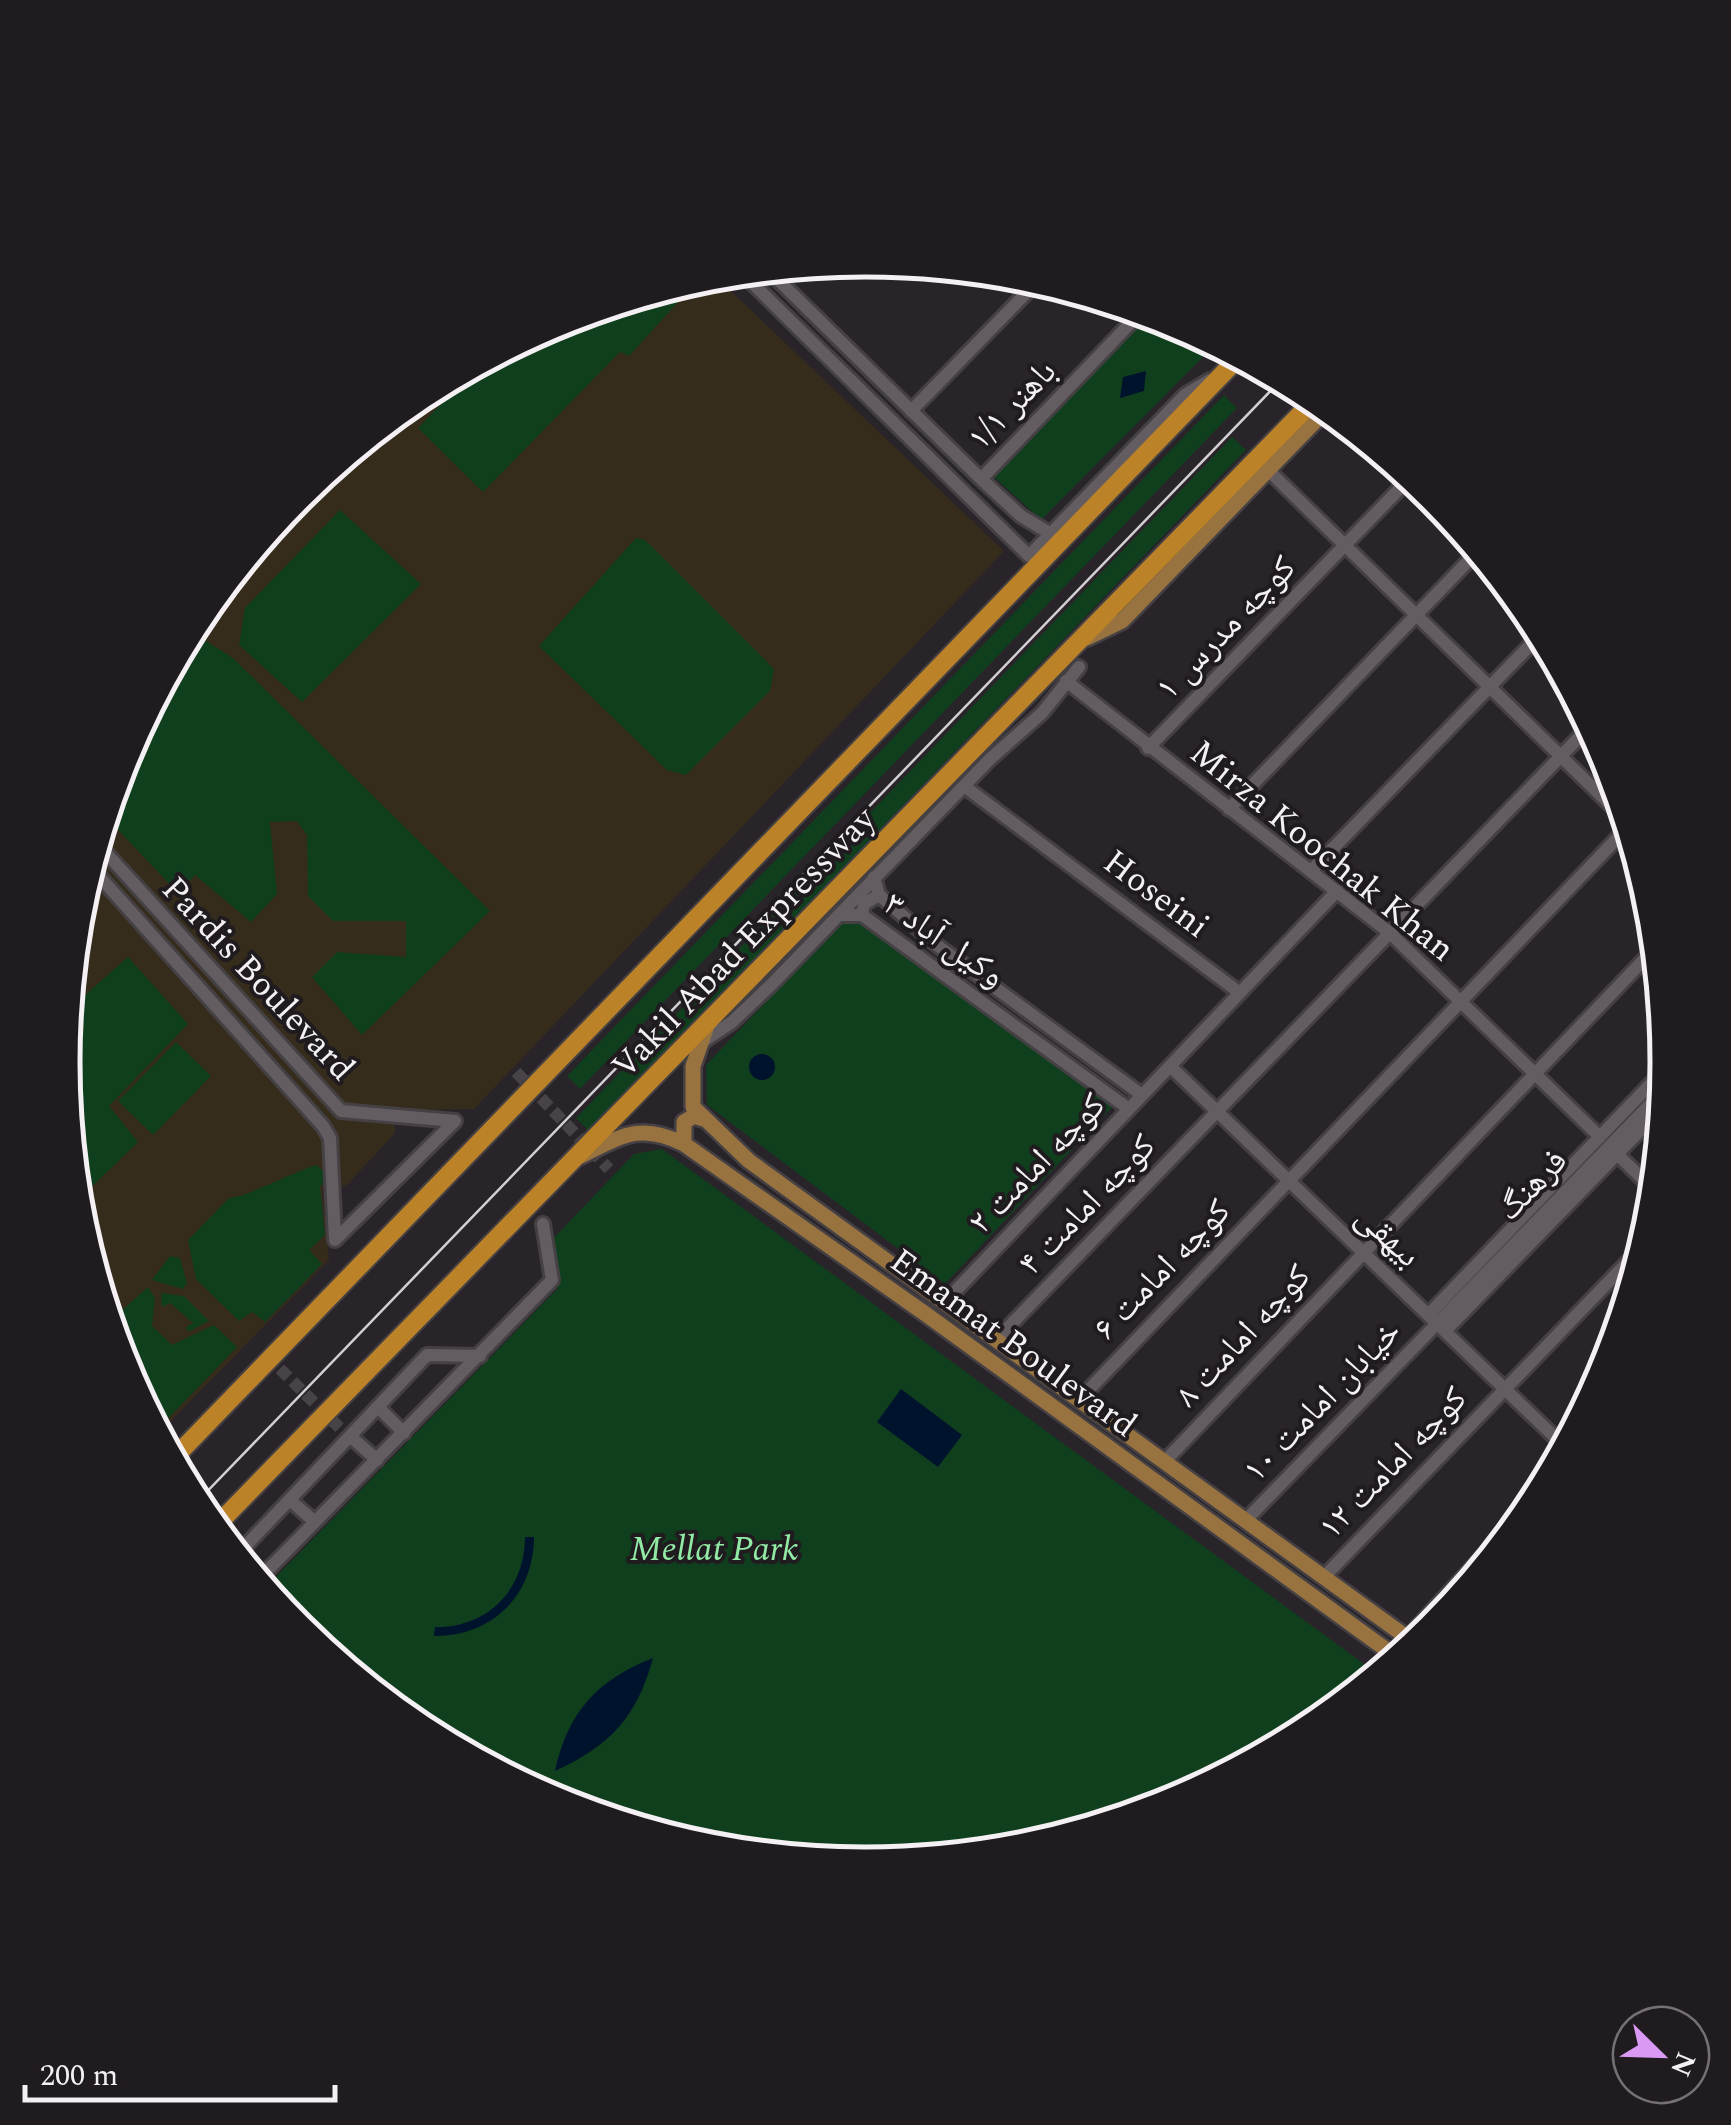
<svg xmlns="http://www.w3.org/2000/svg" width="1731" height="2125" viewBox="0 0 1731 2125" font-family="Spectral,'Noto Naskh Arabic',serif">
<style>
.education{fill:#362c1c}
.green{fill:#103f1e}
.water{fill:#00132c}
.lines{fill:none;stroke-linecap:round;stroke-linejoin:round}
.minor-tunnel{stroke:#474347;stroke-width:12;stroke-dasharray:12 6;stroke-linecap:butt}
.minor-casing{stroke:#444043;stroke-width:18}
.major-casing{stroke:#444043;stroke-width:20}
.highway-casing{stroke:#444043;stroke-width:22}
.minor{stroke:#635d62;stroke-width:12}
.major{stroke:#98733f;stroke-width:15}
.highway{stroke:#bc8227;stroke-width:18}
.tram{stroke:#d3cfd2;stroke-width:2.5}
.labels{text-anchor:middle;stroke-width:8;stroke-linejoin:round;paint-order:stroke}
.street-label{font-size:35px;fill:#f4f0f3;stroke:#201b1f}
.park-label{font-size:35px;font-style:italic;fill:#92eba5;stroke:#201b1f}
.rim{fill:none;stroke:#f4f0f3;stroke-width:5}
</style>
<rect width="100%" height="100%" fill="#292429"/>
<path class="education" d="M713,274l291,277 -530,558 -80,1 1,23 -48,52 -25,3 7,72 -171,174 -35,-65 -45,-150 -15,-156 15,-158 46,-150 74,-139 100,-122 122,-99 139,-75z"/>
<path class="green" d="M701,277l-72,79 -9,-4 -137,140 -65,-64 66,-68 75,-40z
M1150,314l66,30 -175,176 -49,-45z
M1224,395l13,13 -657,681 -13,-13z
M1232,437l14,13 -657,681 -13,-13z
M340,510l81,74 -119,118 -63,-57 6,-37z
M636,538l9,2 129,129 -4,22 -84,84 -19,-5 -128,-124z
M190,631l43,27 257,253 -128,124 -50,-58 25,-25 69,5v-36h-73l-25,-25 -1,-61 -10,-14 -27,1 7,72 -26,28 -56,-47 -17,18 -73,-77 19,-61z
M851,913l262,193 -168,178 -238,-179 -1,-40z
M128,957l60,67 -79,82 29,36 -62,60 -13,-139 5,-53z
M176,1042l35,34 -58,59 -35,-34z
M662,1149l717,526c-63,51 -130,94 -204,128 -25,12 -54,17 -80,25 -73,22 -153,38 -231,37 -223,-1 -458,-102 -600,-276l294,-301 -11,-43 87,-91z
M316,1165l11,9v9l-7,3 5,49 -16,15 13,14 -57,58 -13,-10 -13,9 -43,-42 -8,-39 41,-42c20,-2 62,-25 87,-33z
M170,1256l10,2 7,25 -4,6 -31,-9z
M148,1287l7,11 -3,28 20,19 42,-20 23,22 -81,84 -33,-62 -14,-47z
M161,1293l23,3 25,25 -21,11 -2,-5 7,-4 -23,-20 -8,4z"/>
<path class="water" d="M1146,371l-2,20 -24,7 3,-21z
M749 1067a13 13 0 1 1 26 0a13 13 0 1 1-26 0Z
M901,1389l61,46 -24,32 -61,-45z
M525,1537h9c0,58 -42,100 -100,99l1,-9c52,1 90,-37 90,-90z
M653,1658c-16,59 -43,88 -98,113 13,-59 42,-91 98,-113z"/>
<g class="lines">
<path class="minor-tunnel" d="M516,1072l93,97
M267,1356l80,79"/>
<defs>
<path id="minor" d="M767,269l214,210 40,37 30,18
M741,272l288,284 156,-161 25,-15
M911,411l128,-131
M1269,471l359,351
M981,479l161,-168
M1066,681l324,252 210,204
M1148,748l263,-271
M964,786l276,207
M1229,809l250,-259
M90,866l233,260 7,12 5,102 120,-119 -114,-10 -244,-268
M1311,871l231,-238
M874,877l5,18 59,51 204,149
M839,915h23l267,194
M862,915l2,-11 15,-9
M698,1045l34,-23 40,-38 218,-225 52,-46 37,-46
M1170,1066l396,382
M1618,1155l38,37
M945,1302l392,-411
M1429,1314l239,-248
M1447,1329l217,-223
M997,1339l594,-614
M1079,1400l550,-574
M378,1407l26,26
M350,1436l27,24
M1166,1460l491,-514
M290,1500l25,22
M1246,1520l420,-432
M236,1556l191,-201 53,1
M253,1576l10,-1 289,-295 -9,-56
M1324,1577l322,-334
M1407,1638l135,-146"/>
<path id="major" d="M1087,638l35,-17 206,-213
M707,1026l-14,40v41l56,54 667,483
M684,1144v-22l10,-6 9,3
M581,1156c41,-20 59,-34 103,-12l243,171 472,344"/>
<path id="highway" d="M172,1460l1068,-1104
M214,1528l1102,-1130"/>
</defs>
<use href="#minor" class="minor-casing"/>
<use href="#major" class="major-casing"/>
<use href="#highway" class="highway-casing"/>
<use href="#minor" class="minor"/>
<use href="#major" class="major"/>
<use href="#highway" class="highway"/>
<path class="tram" d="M195,1504l1087,-1125"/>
</g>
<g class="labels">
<g class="street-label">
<text transform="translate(1011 404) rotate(-46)" y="12">باهنر ۱/۱</text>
<text transform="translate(1225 627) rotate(-46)" y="12">کوچه مدرس ۱</text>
<text transform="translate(1323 850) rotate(39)" y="12">Mirza Koochak Khan</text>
<text transform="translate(1157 893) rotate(37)" y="12">Hoseini</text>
<text transform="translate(945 939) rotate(35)" y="12">۳ وکیل آباد</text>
<text transform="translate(743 942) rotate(-46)" y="12">Vakil Abad Expressway</text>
<text transform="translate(259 978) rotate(47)" y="12">Pardis Boulevard</text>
<text transform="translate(1036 1163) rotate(-46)" y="12">کوچه امامت ۲</text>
<text transform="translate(1531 1184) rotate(-46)" y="12">فرهنگ</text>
<text transform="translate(1086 1204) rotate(-46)" y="12">کوچه امامت ۴</text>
<text transform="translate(1389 1235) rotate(43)" y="12">بیهقی</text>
<text transform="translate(1161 1269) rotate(-46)" y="12">کوچه امامت ۶</text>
<text transform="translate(1242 1335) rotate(-47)" y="12">کوچه امامت ۸</text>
<text transform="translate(1014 1342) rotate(36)" y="12">Emamat Boulevard</text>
<text transform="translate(1321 1400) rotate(-46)" y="12">خیابان امامت ۱۰</text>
<text transform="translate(1392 1462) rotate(-46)" y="12">کوچه امامت ۱۲</text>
</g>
<g class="park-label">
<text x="714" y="1560">Mellat Park</text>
</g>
</g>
<path d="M0 0H1731V2125H0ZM80 1062a785 785 0 1 1 1570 0a785 785 0 1 1-1570 0Z" fill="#201b1f" fill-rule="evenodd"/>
<path class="rim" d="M80 1062a785 785 0 1 1 1570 0a785 785 0 1 1-1570 0Z"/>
<g transform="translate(1661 2055) rotate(113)"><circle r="48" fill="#201b1f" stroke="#757074" stroke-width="2.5"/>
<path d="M0-8L18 38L0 25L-18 38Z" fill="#db99f6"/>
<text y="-15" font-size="28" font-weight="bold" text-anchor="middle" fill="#f4f0f3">N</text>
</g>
<path d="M25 2085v15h310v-15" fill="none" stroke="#f4f0f3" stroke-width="5"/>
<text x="40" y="2085" font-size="30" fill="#f4f0f3" stroke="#201b1f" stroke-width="8" paint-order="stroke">200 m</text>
</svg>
